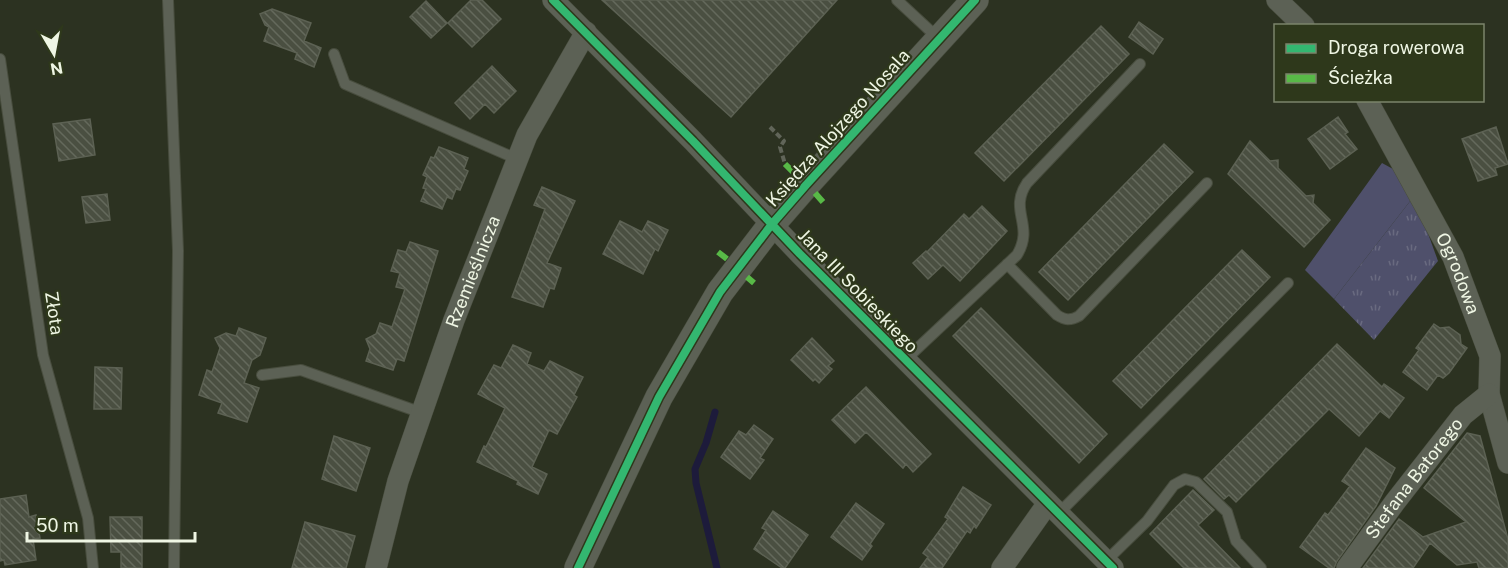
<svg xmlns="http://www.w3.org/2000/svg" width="1508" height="568" viewBox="0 0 1508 568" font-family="'Public Sans',sans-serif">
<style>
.grass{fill:#4f506b}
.park{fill:url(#park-tufts)}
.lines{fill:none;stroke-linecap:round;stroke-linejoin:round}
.stream{stroke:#1d1b3b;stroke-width:7}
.building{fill:url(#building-back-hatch);stroke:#5c6153;stroke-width:1.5}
.service-casing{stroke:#484d3e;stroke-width:12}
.minor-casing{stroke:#484d3e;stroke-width:22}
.tertiary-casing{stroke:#484d3e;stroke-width:28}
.path{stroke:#616559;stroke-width:4;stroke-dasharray:6 3;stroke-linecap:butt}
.service{stroke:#5c6155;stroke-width:10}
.minor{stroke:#5c6155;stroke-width:21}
.tertiary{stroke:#5c6155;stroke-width:27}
.quiet{stroke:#58b947;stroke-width:6;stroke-dasharray:12 6;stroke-linecap:butt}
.cycleway-casing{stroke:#2e381b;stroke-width:11}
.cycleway{stroke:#33b770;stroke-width:8}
.labels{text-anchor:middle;stroke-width:4.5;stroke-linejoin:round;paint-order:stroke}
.street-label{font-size:18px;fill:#eff6e4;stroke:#2e381b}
</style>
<defs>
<pattern id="park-tufts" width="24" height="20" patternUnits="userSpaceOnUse" patternTransform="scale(1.5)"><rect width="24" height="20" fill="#4f506b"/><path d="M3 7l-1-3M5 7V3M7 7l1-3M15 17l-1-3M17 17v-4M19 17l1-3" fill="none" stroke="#696a80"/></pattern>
<pattern id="building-back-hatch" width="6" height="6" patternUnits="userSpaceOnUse" patternTransform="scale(1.5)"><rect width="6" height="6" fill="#4a4f41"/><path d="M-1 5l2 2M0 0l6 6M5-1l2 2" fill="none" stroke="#64695c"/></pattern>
</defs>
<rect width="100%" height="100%" fill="#2c3221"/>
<path class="grass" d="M1382,163l11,6 18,31 -77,99 -29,-29z"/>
<path class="park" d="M1411,200l11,17 16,44 -64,79 -40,-41z"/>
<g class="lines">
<path class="stream" d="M715,412l-9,31 -11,26 1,14 21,85"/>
</g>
<path class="building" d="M471,0h11l19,19 -29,28 -24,-24z
M602,0h235l-106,117z
M426,1l21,22 -16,15 -21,-21z
M272,9l39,14 -7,18 17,7 -7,19 -19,-8 2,-6 -33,-12 5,-14 -4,-2 -5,-11z
M1139,22l24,17 -10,15 -24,-17z
M1101,26l28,28 -125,127 -29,-28z
M492,66l24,25 -22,22 -9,-9 -15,15 -15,-16z
M1338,117l10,15 -3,2 12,15 -27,20 -22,-30z
M90,119l5,36 -36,6 -6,-37z
M1496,127l12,37 -13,4 2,7 -19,6 -16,-42z
M1250,141l20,20 8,-1v8l28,28 8,-1 -1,8 17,17 -26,27 -76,-73z
M1164,144l29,28 -125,128 -29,-28z
M439,147l29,11 -4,11 4,2 -8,19 -4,-1 -4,10 -5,-2 -5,12 -21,-8 5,-12 -3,-1 4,-11 -4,-2 8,-18 3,1z
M542,187l33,14 -28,62 14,5 -7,21 -4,-1 -7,19 -31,-10 33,-88 -11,-4z
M107,194l3,26 -24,3 -4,-26z
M982,206l25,25 -47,50 -17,-16 -15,14 -15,-16 13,-12 1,1 37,-38 5,5z
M620,221l22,11 6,-11 20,9 -10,21 -3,-2 -12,25 -40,-20z
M410,242l28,9 -34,110 -7,-2 -4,11 -27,-9 4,-12 -4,-10 10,-5 4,-11 12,4 13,-38 -9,-2 4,-14 -9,-2 7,-21 8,2z
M1242,250l28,27 -129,131 -28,-27z
M981,308l126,126 -28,29 -126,-127z
M1434,324l6,4 9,-1 11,8 1,9 6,4 -18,25 -6,5 -5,-3 -11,15 -24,-18 16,-22 -3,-2z
M239,328l27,10 -6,17 -8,5 -8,23 15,5 -12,34 -29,-9 4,-10 -23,-8 8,-25 5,2 8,-24 -5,-10 11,-5 10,3z
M812,338l22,23 -6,5 4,3 -13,14 -4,-4 -2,2 -22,-21z
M1337,344l45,43 2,-3 20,14 -15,20 -9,-7 -21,25 -30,-27 -93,93 -7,-7 -5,4 -20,-20z
M513,345l18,8 -4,11 17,7 6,-10 33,16 -9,18 3,2 -20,37 -8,-4 -17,37 15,7 -9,20 -21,-10 1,-3 -41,-19 7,-16 2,1 19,-39 -27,-14 16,-29 7,3z
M95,367l27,1 -1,41h-27z
M866,387l65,67 -18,18 -7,-8 -3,4 -37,-36 -11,11 -23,-23z
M754,425l19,14 -13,19 4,2 -14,19 -29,-22 18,-26 7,4z
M1467,433l13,3 28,103v29h-29l-2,-6 -20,3 -27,-22 -17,25h-50l36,-49 24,18 43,-15 -42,-34z
M334,436l36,12 -14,43 -34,-12z
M1366,448l29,20 -19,38 -39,55 -3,7h-5l-29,-21 25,-34 3,2 22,-29 -8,-5z
M963,487l28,18 -15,23 -2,-2 -4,7 -3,-2 -25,37h-22l8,-11 -5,-4 25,-34 -3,-2z
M1193,490l21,20 -16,15 42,43h-56l-34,-34z
M26,495l3,22 7,-2 4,23 -7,1 3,21 -31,5 -1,-5 -4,1v-62z
M856,503l28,21 -14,20 2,2 -10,14 -31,-23z
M773,511l35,24 -23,33h-3l-28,-19 12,-19 -4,-2z
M110,517h32v51h-21v-16h-10z
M305,522l50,14 -9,32h-54z"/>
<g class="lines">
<defs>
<path id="service" d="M168,0l10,251 -4,317
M897,0l42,39
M334,54l11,30 172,75
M0,59l43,296 45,163 5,50
M1007,264l50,51c8,5 13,6 22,1l128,-133
M905,360l112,-105c18,-30 -9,-44 10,-72l113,-119
M262,375l39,-5 121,43
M1059,513l229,-230
M1106,561l41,-40 27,-36 11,-6 11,3 31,30 9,29 25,27"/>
<g id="minor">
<path d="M553,0l140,141 107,113 313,314"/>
<path d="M1277,0l27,26"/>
<path id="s1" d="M1367,100l86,157 37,99 -1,38 19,69"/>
<path id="s2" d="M376,568l22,-87 56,-161 73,-185 59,-103"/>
<path d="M1002,568l46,-65"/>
<path id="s3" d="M1347,568l48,-66 68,-87 26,-21"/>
</g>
<path id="tertiary" d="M578,568l81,-171 61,-105 52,-68 34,-39 169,-185"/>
</defs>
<use href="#service" class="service-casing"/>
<use href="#minor" class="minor-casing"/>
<use href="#tertiary" class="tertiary-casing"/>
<path class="path" d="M770,127l14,14 -4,6 5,17"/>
<use href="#service" class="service"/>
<use href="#minor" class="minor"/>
<use href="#tertiary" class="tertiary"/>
<path class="quiet" d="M785,164l9,9
M815,193l8,9
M718,252l9,7
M747,277l7,6"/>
<defs>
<path id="cycleway" d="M553,0l140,141 107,113 313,314
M578,568l81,-171 61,-105 52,-68 34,-39 169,-185"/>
</defs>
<use href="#cycleway" class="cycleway-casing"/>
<use href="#cycleway" class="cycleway"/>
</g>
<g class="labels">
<g class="street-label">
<text transform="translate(838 128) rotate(-48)" y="6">Księdza Alojzego Nosala</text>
<text dy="6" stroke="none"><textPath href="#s2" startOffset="312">Rzemieślnicza</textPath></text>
<text dy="6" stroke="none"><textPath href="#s1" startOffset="196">Ogrodowa</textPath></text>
<text transform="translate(858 291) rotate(46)" y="6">Jana III Sobieskiego</text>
<text transform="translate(54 313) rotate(82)" y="6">Złota</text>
<text dy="6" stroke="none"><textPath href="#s3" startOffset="112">Stefana Batorego</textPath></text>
</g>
</g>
<rect x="1274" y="24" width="210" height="78" fill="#2e381b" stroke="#7b846b" stroke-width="1.5"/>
<rect x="1286" y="44" width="30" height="9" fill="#33b770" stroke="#7b846b" stroke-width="1.5"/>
<text x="1328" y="54" font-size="18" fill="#eff6e4">Droga rowerowa</text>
<rect x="1286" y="74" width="30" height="9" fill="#58b947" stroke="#7b846b" stroke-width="1.5"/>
<text x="1328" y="84" font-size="18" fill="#eff6e4">Ścieżka</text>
<g transform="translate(54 54) rotate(170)" stroke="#2e381b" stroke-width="4.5" paint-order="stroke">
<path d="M0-4.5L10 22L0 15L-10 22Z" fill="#eff6e4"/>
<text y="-9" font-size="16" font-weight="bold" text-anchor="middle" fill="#eff6e4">N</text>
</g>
<path d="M27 532v9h168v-9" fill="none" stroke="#eff6e4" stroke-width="3"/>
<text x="36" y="532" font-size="18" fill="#eff6e4" stroke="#2e381b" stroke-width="4.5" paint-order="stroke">50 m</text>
</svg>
